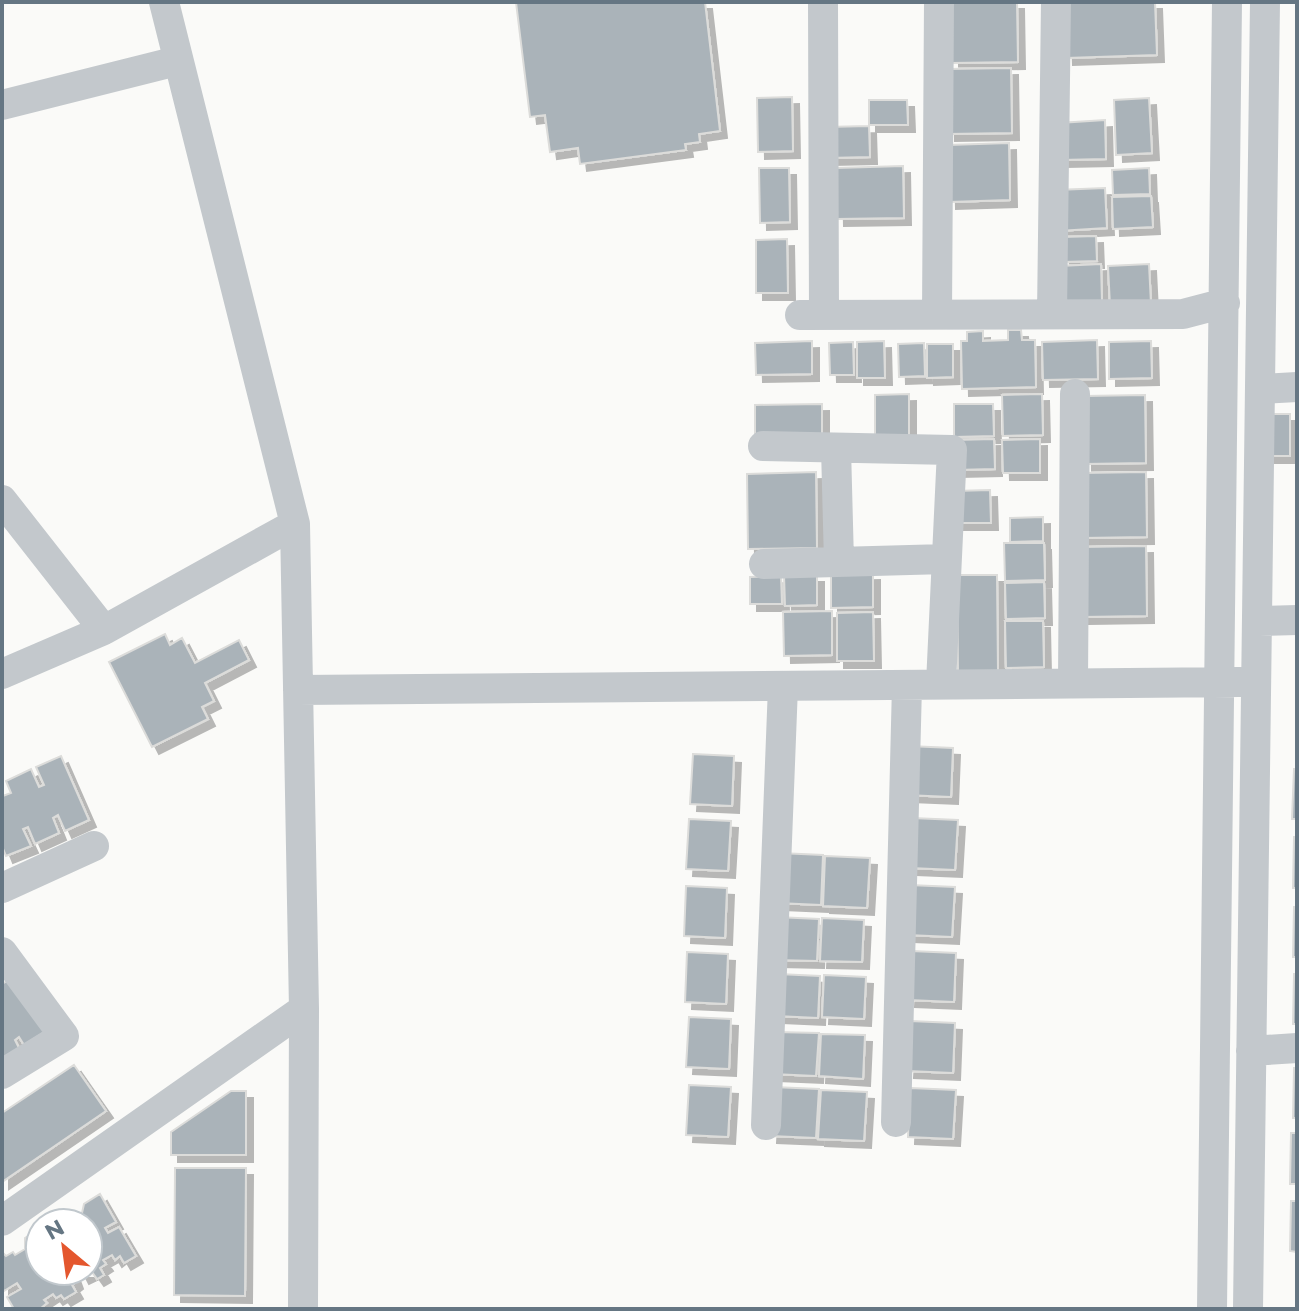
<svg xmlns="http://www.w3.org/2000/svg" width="1299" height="1311" viewBox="0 0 1299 1311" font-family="Montserrat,sans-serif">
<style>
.building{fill:#aab3b9;stroke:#dcdcda;stroke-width:2;filter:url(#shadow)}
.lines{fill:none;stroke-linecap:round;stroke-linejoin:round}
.minor{stroke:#c3c8cc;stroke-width:30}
</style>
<defs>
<filter id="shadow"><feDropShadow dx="7" dy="7" stdDeviation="0" flood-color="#0004"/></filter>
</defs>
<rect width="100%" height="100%" fill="#fafaf8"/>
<path class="building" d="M516,2h189l15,129 -21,3 1,8 -15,2 1,6 -106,14 -2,-16 -28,4 -5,-37 -15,2z
M952,2h65l1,60 -66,1z
M1064,2h91l2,53 -91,3z
M1011,68l1,65 -64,1 -1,-65z
M792,97l1,54 -35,1 -1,-54z
M1149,98l3,55 -36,2 -2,-55z
M869,100h38l1,25h-39z
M1105,120l1,39 -46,1 -1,-37z
M869,126l1,31 -43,1 -1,-31z
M1009,143l1,57 -61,2 -1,-57z
M903,166l1,52 -67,1 -1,-51z
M759,168h30l1,54 -30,1z
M1149,168l1,26 -37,1 -1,-25z
M1105,188l2,40 -49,3 -2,-41z
M1151,196l2,31 -40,2 -1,-32z
M1096,236l1,25 -34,1 -1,-25z
M787,239l1,54h-32v-53z
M1101,264l1,38 -42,2 -1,-38z
M1149,264l2,40 -41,2 -2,-40z
M1008,330h13l1,10h13l1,47 -74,2 -1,-48h6v-9l16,-1v10l25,-1z
M1097,340l1,39 -55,1 -1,-38z
M812,341v33l-56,1 -1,-32z
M884,341l1,37h-28v-36z
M1151,341l1,37 -43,1v-37z
M853,342l1,33h-24l-1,-32z
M924,343l1,33 -26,1 -1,-33z
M927,344h26v33l-26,1z
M909,394v44h-34v-43z
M1042,394l1,41 -40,1 -1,-41z
M1145,395l1,68 -61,1 -1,-68z
M822,404v40l-67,2v-41z
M954,404h39l1,32 -40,1z
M1268,414h22v42h-23z
M994,439l1,30 -41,1 -1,-30z
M1040,439v34h-37l-1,-33z
M816,472l1,76 -69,1 -1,-75z
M1146,472l1,65 -65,1 -1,-65z
M990,490l1,33h-37v-32z
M1043,517v24l-33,1v-24z
M1004,543h40l1,37 -40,1z
M1146,546l1,70 -65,1 -1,-70z
M873,573v34l-42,1v-34z
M784,575h33v30l-32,1z
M957,575h40l1,96h-40z
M781,576l1,28h-32v-27z
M1044,582l1,36 -39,1 -1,-36z
M832,611v44l-48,1 -1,-44z
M873,612l1,49h-37v-48z
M1005,621h38l1,46 -38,1z
M165,634l5,11 12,-7 13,25 44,-23 10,20 -44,23 9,18 -12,6 6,12 -56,28 -43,-85z
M908,746l45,2 -2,49 -46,-2z
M693,754l41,2 -2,50 -42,-2z
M61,756l28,64 -24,11 -7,-16 -5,3 6,15 -24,11 -7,-17 -5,2 8,17 -25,10 -4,-10v-53l1,3 8,-3 -5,-12 25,-12 8,18 5,-2 -8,-18z
M1294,769h3v50h-5z
M912,818l46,2 -3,50 -45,-2z
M689,819l42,2 -3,50 -42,-2z
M1294,837h3v51h-4z
M779,853l44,2 -2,50 -44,-2z
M825,856l45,2 -3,50 -44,-2z
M909,885l46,2 -3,50 -45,-2z
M686,886l41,2 -2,50 -41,-2z
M1294,907h3v50h-4z
M776,917l43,2 -2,42 -43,-1z
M822,918l42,2 -2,42 -42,-1z
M911,951l45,2 -2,49 -46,-2z
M687,952l41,2 -2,50 -41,-2z
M778,974l42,2 -2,42 -42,-2z
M1294,974h3v50h-4z
M824,975l42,2 -2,42 -42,-2z
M12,978l34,53 -22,14 -5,-8 -4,3 4,8 -17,11v-75z
M689,1017l42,2 -2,50 -43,-2z
M910,1021l45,2 -2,50 -46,-2z
M775,1032l44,1 -3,43 -44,-2z
M821,1034l44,1 -2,44 -44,-3z
M74,1065l32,46 -104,71v-69z
M1294,1068h3v50h-4z
M689,1085l42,2 -3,50 -42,-2z
M773,1087l46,2 -3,49 -46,-2z
M910,1088l46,2 -3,49 -45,-2z
M821,1090l46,2 -3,49 -46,-2z
M231,1091h15v64h-75v-23z
M1291,1133h6v51h-7z
M175,1168h71l-1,128 -71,-1z
M100,1194l16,28 -11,6 3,5 11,-6 17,29 -12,7 -4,-7 -5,4 -3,-5 -9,5 3,4 -6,4 4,7 -7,4 -5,-7 -10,5 -3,-6h9v-48l-35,-1 29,-9 2,-9z
M1291,1201h6v51l-7,-1z
M33,1233l2,4 5,-3v37h32l4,11 -4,3 4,7 -12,7 -3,-4 -5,3 -3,-4 -9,6 3,3 -7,6h-26l-7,-12 14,-8 -4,-6 -13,8 -2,-3v-36l4,4 7,-4 2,3 10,-6v-11z"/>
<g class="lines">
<path class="minor" d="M164,2l131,522 9,485 -1,300
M823,2l1,313
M2,105l175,-44
M937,314l2,-312
M1052,314l4,-312
M800,315l383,-1 42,-11
M1261,389l36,-2
M763,446l189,4 -11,234
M836,448l3,114
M2,500l102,130
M764,564l182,-5
M1259,621l38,-1
M2,674l102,-44 191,-106
M1073,682l2,-288
M298,690l942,-8
M2,888l92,-42
M2,952l62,84 -62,38
M1251,1051l46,-3
M896,1122l11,-437
M766,1125l17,-439
M2,1221l302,-212
M1212,1309l15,-1307
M1248,1309l17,-1307"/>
</g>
<rect width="1299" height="1311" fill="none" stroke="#657683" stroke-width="8"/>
<g transform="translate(64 1247) rotate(331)"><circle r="38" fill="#ffffff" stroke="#c1c8cd" stroke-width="2"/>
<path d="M0-6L14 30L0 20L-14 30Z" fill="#e4572e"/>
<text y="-12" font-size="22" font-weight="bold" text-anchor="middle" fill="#657683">N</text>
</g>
</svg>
